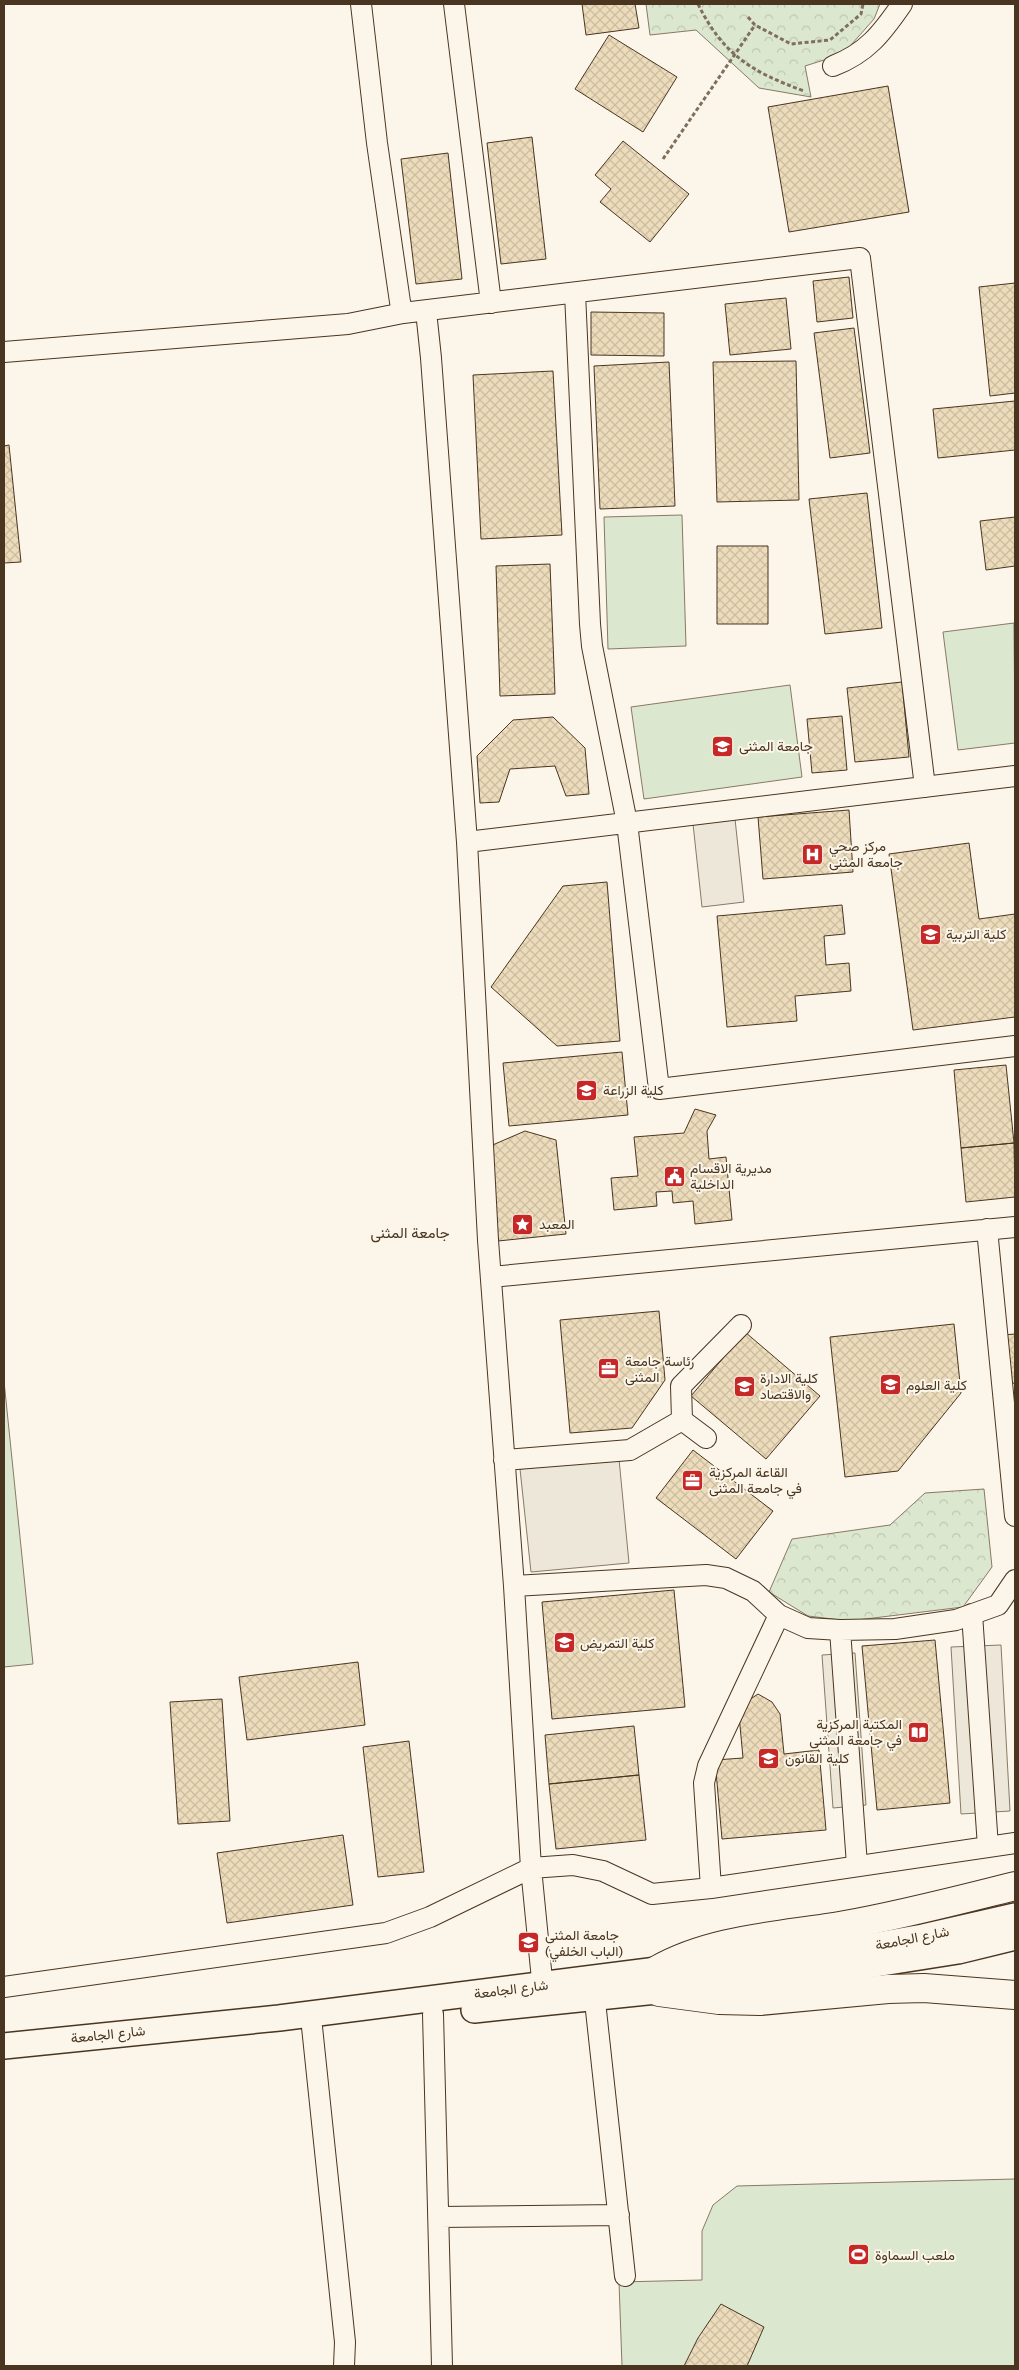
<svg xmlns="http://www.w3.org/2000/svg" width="1019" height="2370" viewBox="0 0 1019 2370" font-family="'Roboto Serif',Vazirmatn,serif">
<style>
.park{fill:url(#park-crowns);stroke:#887966}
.pitch{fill:#dce7d0;stroke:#887966}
.parking{fill:#ede7d9;stroke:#887966}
.building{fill:url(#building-cross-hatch);stroke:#4a3520}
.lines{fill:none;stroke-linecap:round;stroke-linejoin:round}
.minor-casing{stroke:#4a3520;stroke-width:22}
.major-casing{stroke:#4a3520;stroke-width:28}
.highway-casing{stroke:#4a3520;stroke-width:30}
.path{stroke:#7f6f5c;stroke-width:3;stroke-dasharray:4 2.5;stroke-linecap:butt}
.minor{stroke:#fbf6e9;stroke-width:20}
.major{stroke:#fbf6e9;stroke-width:25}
.highway{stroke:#fbf6e9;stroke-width:28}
.labels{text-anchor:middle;stroke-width:4;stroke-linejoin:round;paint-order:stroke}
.poi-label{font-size:14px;fill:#4a3520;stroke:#fbf6e9;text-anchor:start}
.street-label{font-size:14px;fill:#4a3520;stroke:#fbf6e9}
.neighbourhood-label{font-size:15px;fill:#4a3520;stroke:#fbf6e9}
</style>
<defs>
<pattern id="park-crowns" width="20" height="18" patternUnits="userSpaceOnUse" patternTransform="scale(1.25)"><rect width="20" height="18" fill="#dce7d0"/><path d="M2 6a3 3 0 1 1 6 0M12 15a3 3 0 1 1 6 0" fill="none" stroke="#bec7b2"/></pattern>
<pattern id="building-cross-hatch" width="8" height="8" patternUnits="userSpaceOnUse" patternTransform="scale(1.25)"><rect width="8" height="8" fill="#ecdcbc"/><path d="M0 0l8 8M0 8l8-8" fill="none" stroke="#ccbda1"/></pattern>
</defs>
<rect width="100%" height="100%" fill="#fbf6e9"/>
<path class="park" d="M646,4h234l-6,15 -31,35 -38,12 6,31 -52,-9 -63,-58 -46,5z
M984,1489l8,78 -29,40 -114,14 -41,-5 -39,-24 23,-53 98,-14 35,-32z"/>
<path class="pitch" d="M682,515l4,131 -78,3 -4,-132z
M1014,623l1,120 -57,7 -15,-118z
M790,685l12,92 -158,22 -13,-92z
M4,1381l29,283 -29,3z
M1015,2179v187h-393l-3,-84 83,-2v-49l11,-26 24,-19z"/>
<path class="parking" d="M735,819l9,83 -42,5 -9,-83z
M619,1459l10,104 -98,9 -11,-103z
M1001,1645l9,166 -49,3 -10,-167z
M855,1653l11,152 -33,3 -11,-153z"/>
<path class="building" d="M582,4h53l4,24 -53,7z
M609,35l68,42 -34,55 -68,-43z
M888,86l21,126 -120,20 -21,-125z
M532,137l14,122 -45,5 -14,-121z
M623,141l66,53 -39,48 -50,-40 11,-13 -16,-14z
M448,153l14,126 -46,5 -15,-125z
M849,277l4,41 -36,4 -4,-41z
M1015,283v110l-25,3 -11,-109z
M786,298l5,51 -61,6 -5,-51z
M591,312l73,1v43l-73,-1z
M854,328l16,125 -40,5 -16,-125z
M796,361l3,139 -82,2 -4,-140z
M669,362l6,144 -75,3 -6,-143z
M553,371l9,164 -81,4 -8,-164z
M1015,401v49l-77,8 -5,-49z
M9,445l12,117 -17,1v-117z
M867,493l15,135 -57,6 -16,-135z
M1015,517v49l-29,4 -6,-49z
M717,546h51v78h-51z
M550,564l5,130 -55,2 -4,-130z
M902,682l7,75 -54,5 -8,-74z
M842,716l5,54 -35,3 -5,-54z
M553,717l32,31 4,46 -23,2 -11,-30 -45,3 -11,33 -19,1 -3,-47 36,-36z
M849,810l4,62 -90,7 -5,-62z
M969,843l10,76 36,-5v103l-102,13 -24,-176z
M607,882l13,159 -63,5 -66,-59 72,-101z
M842,905l3,29 -21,2 2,29 23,-2 2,28 -56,5 2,25 -70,6 -10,-111z
M622,1052l6,63 -119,11 -6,-63z
M1006,1065l8,78 -53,5 -7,-78z
M695,1109l21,6 -9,16 2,28 17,-2 6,63 -37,4 -2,-23 -20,2 -1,-12 -16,1 1,14 -43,4 -3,-32 27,-2 -4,-39 50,-4z
M525,1131l31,9 10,94 -68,7 -10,-94z
M1014,1143l1,54 -49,5 -5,-54z
M659,1311l6,69 -33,48 -62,5 -10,-113z
M954,1324l7,69 -63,78 -53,6 -15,-140z
M745,1332l75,64 -54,63 -75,-63z
M1015,1334v49l-7,1 -5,-49z
M693,1450l80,61 -37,48 -80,-61z
M674,1590l11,117 -133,12 -10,-117z
M935,1640l15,163 -73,7 -15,-164z
M358,1662l7,63 -118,15 -8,-63z
M758,1694l14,8 8,12 4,40 35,-4 7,80 -104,9 -7,-79 28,-2 -4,-43 4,-11z
M222,1699l8,122 -52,3 -8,-122z
M634,1726l5,49 -90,9 -4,-49z
M409,1741l15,131 -46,5 -15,-130z
M639,1775l7,65 -90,9 -7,-65z
M343,1835l10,70 -126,18 -10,-70z
M721,2304l43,23 -17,39h-63l14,-28z"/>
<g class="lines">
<defs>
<path id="minor" d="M361,4l16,139 23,159 3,11
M454,4l37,299
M833,66c34,-13 49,-33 69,-62
M575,293l15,331 2,22 35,177 32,266 356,-43
M426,311l5,47 36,484 21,398 26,346 17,282 13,132
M4,352l344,-28 55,-11 457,-55 65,529
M467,842l548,-66
M987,1229l28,287
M491,1277l524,-50
M706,1438l-24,-18 -1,-34 60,-61
M504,1460l126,-10 52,-30
M514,1586l192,-11 20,3 27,13 26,24 29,13 32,2 55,-1 61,-9 42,-15 17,-25
M972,1614l16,233
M840,1630l17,235
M711,1888l-7,-105 4,-17 71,-151
M593,1983l32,293
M4,1987l382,-54 44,-16 101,-49 42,-3 30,6 49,23 59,-6 304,-45
M433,2014l9,352
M312,2027l33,315 -1,24
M439,2217l180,-2"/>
<path id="major" d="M474,2010l319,-33 165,-26 57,-14
M4,2046l275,-28 378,-48 204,-22 62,-11 92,-21"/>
<path id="highway" d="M657,1970c56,-32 126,-34 188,-45 57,-10 114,-25 170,-39
M659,1992l60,8 41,1 128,-12 36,-1 91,7"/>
</defs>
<use href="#minor" class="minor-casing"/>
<use href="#major" class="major-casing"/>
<use href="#highway" class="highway-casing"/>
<path class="path" d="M698,4c25,51 54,68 106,87
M748,17l7,8 36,19 39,-4 31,-26 2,-10
M663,159l92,-134"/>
<use href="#minor" class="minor"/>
<use href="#major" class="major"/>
<use href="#highway" class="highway"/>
</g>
<defs>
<symbol id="university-square" viewBox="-11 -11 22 22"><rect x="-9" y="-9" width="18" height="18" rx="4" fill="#c62828" stroke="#fbf6e9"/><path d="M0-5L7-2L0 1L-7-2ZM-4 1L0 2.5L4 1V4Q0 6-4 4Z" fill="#fff"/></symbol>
<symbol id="hospital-square" viewBox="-11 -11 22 22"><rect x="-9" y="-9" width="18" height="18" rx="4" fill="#c62828" stroke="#fbf6e9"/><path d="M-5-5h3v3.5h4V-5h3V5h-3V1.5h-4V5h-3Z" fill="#fff"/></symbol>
<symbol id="civic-square" viewBox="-11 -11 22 22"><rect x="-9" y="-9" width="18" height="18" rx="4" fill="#c62828" stroke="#fbf6e9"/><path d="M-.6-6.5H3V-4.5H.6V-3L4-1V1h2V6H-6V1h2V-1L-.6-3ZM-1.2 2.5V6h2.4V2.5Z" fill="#fff"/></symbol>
<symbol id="sight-square" viewBox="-11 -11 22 22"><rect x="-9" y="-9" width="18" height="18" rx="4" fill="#c62828" stroke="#fbf6e9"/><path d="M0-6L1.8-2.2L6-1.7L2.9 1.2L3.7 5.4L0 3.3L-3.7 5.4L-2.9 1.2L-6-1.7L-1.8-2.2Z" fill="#fff"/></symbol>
<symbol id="office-square" viewBox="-11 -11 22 22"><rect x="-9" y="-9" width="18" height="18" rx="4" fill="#c62828" stroke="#fbf6e9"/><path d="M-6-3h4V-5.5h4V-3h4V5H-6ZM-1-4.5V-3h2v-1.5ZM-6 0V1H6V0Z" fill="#fff"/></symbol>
<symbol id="library-square" viewBox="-11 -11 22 22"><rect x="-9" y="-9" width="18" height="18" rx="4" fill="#c62828" stroke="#fbf6e9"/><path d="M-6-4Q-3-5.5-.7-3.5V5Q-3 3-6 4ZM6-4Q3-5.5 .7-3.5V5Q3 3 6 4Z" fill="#fff"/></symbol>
<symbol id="school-square" viewBox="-11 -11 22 22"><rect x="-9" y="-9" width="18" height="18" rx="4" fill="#c62828" stroke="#fbf6e9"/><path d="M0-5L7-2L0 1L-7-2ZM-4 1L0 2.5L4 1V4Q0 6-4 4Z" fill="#fff"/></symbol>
<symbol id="stadium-square" viewBox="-11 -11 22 22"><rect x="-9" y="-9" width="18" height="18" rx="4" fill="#c62828" stroke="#fbf6e9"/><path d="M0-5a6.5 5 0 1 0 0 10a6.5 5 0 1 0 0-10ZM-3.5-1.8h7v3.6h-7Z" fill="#fff"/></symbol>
</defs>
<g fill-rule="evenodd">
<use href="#university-square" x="710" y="734" width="25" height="25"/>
<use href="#hospital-square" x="800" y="842" width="25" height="25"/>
<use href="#university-square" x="918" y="922" width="25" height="25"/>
<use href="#university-square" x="574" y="1078" width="25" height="25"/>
<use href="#civic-square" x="662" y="1164" width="25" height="25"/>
<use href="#sight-square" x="510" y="1212" width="25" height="25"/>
<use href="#office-square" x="596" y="1356" width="25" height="25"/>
<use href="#university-square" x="878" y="1372" width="25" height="25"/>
<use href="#university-square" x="732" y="1374" width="25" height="25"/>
<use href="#office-square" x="680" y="1468" width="25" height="25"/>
<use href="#university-square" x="552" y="1630" width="25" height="25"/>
<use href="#library-square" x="906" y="1720" width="25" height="25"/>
<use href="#university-square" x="756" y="1746" width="25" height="25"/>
<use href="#school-square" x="516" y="1930" width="25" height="25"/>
<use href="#stadium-square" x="846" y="2242" width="25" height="25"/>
</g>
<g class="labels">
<g class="poi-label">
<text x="739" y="751">جامعة المثنى</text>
<text x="829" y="851">مركز صحي<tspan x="829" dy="16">جامعة المثنى</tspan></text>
<text x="946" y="939">كلية التربية</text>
<text x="603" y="1095">كلية الزراعة</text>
<text x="690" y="1173">مديرية الاقسام<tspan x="690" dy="16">الداخلية</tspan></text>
<text x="539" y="1229">المعبد</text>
<text x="625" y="1366">رئاسة جامعة<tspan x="625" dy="16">المثنى</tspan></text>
<text x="760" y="1383">كلية الادارة<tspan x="760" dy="16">والاقتصاد</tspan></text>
<text x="906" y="1390">كلية العلوم</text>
<text x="709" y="1477">القاعة المركزية<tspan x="709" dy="16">في جامعة المثنى</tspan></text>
<text x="580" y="1648">كلية التمريض</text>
<text x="902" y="1729" text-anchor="end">المكتبة المركزية<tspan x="902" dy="16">في جامعة المثنى</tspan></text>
<text x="785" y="1763">كلية القانون</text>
<text x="545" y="1940">جامعة المثنى<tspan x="545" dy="16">(الباب الخلفي)</tspan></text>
<text x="875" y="2260">ملعب السماوة</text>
</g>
<g class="street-label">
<text transform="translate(912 1938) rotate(-11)" y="5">شارع الجامعة</text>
<text transform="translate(511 1989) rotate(-7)" y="5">شارع الجامعة</text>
<text transform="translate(108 2034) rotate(-6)" y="5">شارع الجامعة</text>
</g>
<g class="neighbourhood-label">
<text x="410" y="1238">جامعة المثنى</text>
</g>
</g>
<rect width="1019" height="2370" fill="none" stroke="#4a3520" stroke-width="10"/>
</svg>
